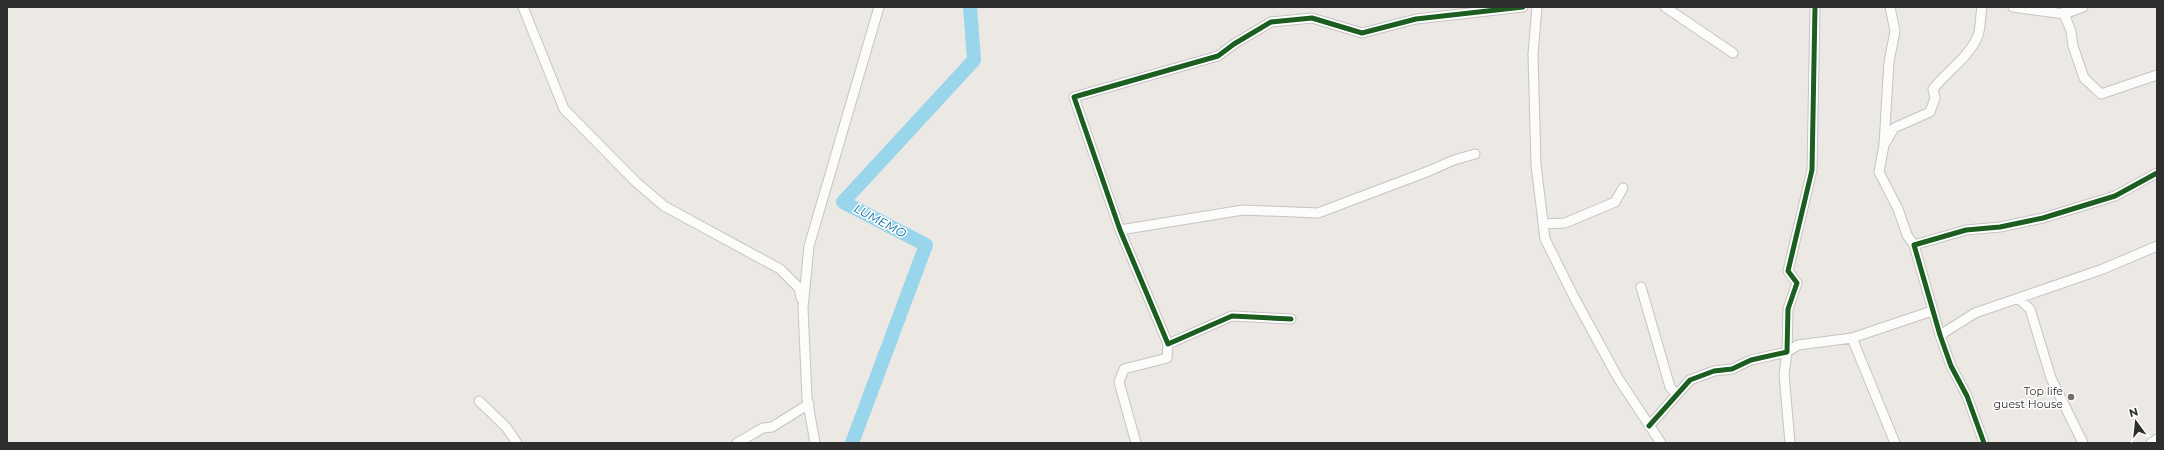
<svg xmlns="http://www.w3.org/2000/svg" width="2164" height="450" viewBox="0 0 2164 450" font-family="Montserrat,sans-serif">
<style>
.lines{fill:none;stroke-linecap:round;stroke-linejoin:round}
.river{stroke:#99d6ec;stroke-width:14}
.minor-casing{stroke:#c5c4c5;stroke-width:11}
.minor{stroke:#fcfcfb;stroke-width:9}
.cycleway-casing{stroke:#fff;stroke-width:8}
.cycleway{stroke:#1b5e20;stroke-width:5}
.poi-dot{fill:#706f6e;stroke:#fff;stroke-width:1.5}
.labels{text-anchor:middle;stroke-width:3;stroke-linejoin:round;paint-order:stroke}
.poi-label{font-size:11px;fill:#2e2e2e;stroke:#fff;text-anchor:end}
.water-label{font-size:12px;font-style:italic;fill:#0d6fa3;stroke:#fff}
</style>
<rect width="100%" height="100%" fill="#ece8e4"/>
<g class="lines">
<path class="river" d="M852,443l74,-198 -83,-43 131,-142 -4,-53"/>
<defs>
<path id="minor" d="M523,7l41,102 72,73 28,24 116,63 19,19 2,10
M1537,7l-4,47 3,111 9,74 30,60 43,79 43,65
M1665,7l68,46
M2013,7l51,7 19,-7
M2067,7l-3,7 7,17 2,15 11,32 17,16 56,-19
M1884,144l5,-82 6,-31 -5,-24
M1543,224l22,-1 50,-21 8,-14
M1120,230l123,-20 75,3 111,-42 25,-11 21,-6
M1914,245l-7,-10 -9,-26 -19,-37 5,-27 10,-17 36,-16 5,-14 -2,-9c14,-18 34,-30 44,-51 4,-8 3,-21 5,-31
M1641,287l29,100 6,7
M2019,299l11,10 21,69 32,65
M1291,319l-59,-3 -64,28 -48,-114 -46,-133 144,-41 16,-12 37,-22 41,-4 50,15 54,-14 107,-12
M1940,335l35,-22 128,-44 54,-23
M1852,338l43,105
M479,401l27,26 11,16
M1649,426l41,-46 24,-9 18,-2 19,-9 36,-8 1,-43 9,-26 -9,-12 24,-101 3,-163
M737,443l26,-15 9,-1 37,-23
M815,443l-8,-45 -4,-90 6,-62 70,-239
M1136,443l-17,-61 5,-13 43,-11 1,-14
M1790,443l-6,-69 3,-22 11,-7 54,-7 80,-27
M1984,443l-17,-47 -16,-30 -11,-31 -26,-90 52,-15 34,-3 43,-9 72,-22 42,-23
M2151,443l6,-4"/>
</defs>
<use href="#minor" class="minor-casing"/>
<use href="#minor" class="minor"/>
<defs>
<path id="cycleway" d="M1291,319l-59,-3 -64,28 -48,-114 -46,-133 144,-41 16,-12 37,-22 41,-4 50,15 54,-14 107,-12
M1649,426l41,-46 24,-9 18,-2 19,-9 36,-8 1,-43 9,-26 -9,-12 24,-101 3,-163
M1984,443l-17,-47 -16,-30 -11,-31 -26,-90 52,-15 34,-3 43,-9 72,-22 42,-23"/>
</defs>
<use href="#cycleway" class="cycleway-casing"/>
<use href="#cycleway" class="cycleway"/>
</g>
<circle class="poi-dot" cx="2071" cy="397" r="4"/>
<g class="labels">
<g class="poi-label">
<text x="2063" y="395">Top life<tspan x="2063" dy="13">guest House</tspan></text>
</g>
<g class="water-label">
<text transform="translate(880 221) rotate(28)" y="4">LUMEMO</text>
</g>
</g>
<rect width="2164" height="450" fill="none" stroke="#2e2e2e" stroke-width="16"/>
<g transform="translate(2136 422) rotate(345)" stroke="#ffffff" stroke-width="3" paint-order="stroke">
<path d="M0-3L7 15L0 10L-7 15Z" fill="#2e2e2e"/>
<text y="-6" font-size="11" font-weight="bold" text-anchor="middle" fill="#2e2e2e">N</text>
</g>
</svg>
